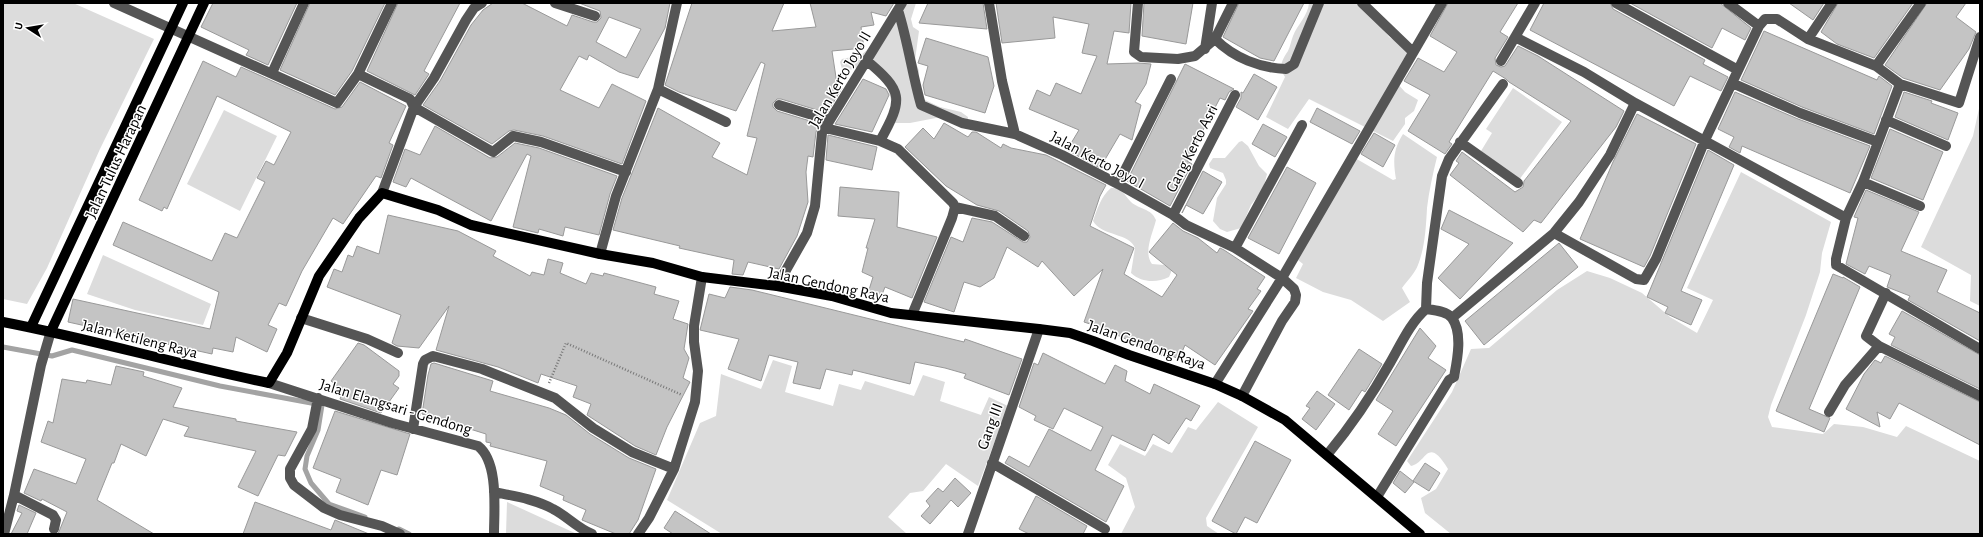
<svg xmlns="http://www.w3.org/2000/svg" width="1983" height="537" viewBox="0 0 1983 537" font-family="'Alegreya Sans',sans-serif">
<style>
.green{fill:#dcdcdc}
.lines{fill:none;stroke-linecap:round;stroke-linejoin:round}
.stream{stroke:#a3a3a3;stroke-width:5}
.building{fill:#c4c4c4;stroke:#999;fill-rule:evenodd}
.path{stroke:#777;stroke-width:2.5;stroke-dasharray:1 2;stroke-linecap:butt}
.minor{stroke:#555;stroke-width:10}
.major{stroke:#000;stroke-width:10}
.labels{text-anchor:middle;stroke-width:3;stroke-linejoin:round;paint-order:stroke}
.street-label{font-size:16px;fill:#000;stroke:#fff}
</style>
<rect width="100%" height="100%" fill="#fff"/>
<path class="green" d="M3,3h70l81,36 -54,110 -53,119 -20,36 -24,-5z
M901,3h15l-5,16 2,8 6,4 -4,29 4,11 -2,11 6,17 17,8 21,5 7,5v4l-27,-4 -31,6h-15c-3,-16 -6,-51 -25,-55 -9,-2 -16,2 -25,2l-3,-1 -2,-7 2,-3 19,-4 17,-14z
M1309,3h56l24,34 20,12 -12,34 8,9 13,8 -4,11 -9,7v6l-12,17 -84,-42 -21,30 -22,-12 19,-40c-7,-10 -3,-17 3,-26 2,-4 3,-10 5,-15 4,-11 15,-20 16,-33z
M1513,88l49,34 -43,58 -38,-29 11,-18 -6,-4z
M1980,104v202l-10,-5 1,-26 -50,-28 52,-111z
M224,110l53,26 -37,75 -53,-27z
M1403,134l34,23c-4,16 -8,34 -10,51 -1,19 -2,39 -9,57 -3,8 -11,16 -16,23l8,14 -27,19 -32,-21 -28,-8 -27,-14 7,-14 -5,-4 57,-102 38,22 3,-1c-3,-18 -3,-29 7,-45z
M1242,141l6,5 11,20 8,8 -4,15 -12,16 -10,23 -14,4 -7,-3 -7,-8 4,-23 9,-14v-4l-3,-7 -13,-5 -1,-4 4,-6h12l14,-16z
M1741,172l90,50 -9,31 -2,19 -14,43 -35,90 -3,12 4,10 51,7 11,-10 29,3 34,10 9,-11 74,35v73h-529l-26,-21 -4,-15 15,-9 12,-20c-21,-34 -21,-6 -37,-3l-4,-5 45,-69 19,-43 18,-1 68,-58 30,-19 23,7 32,15 28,24 27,16 16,-33 -26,-12z
M1111,188c11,-1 14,8 20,14 9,8 20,6 25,18 -3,13 -13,32 -4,44l12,1 8,5 -3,7c-12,6 -27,6 -38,-4l4,-25c-5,-15 -34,-12 -42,-27 4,-11 8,-25 18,-33z
M103,255l108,49 -8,21 -68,-15 -48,-16z
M773,360l19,6 -7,26 48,14 6,-22 22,6 4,-9 49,15 9,-21 22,7 -5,19 41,14 8,-18 19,9 -30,80 -32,-22 -23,27 -13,2 -22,24 19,17h-185l-55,-34 33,-77 16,-7 5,-42 40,15z
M1218,402l40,25 -52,91 1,8 12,8h-98l14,-27 -9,-29 -18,-13 12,-21 25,12 8,-12 19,9 16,-26 8,3z
M507,502l70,32h-71z"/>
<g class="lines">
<path class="stream" d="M3,347l49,9 20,-6 148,36 102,19 -4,25 -11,26 -2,13 6,14 18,21 36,13
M399,529l10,5"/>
</g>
<path class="building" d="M213,3h84l-29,62 -22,-10 3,-5 -48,-23z
M310,3h75l-33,68 -17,24 -55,-25z
M398,3h62l-36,68 5,3 -14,21 -48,-24z
M493,3h29l45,23 5,-11 21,7h4l4,-4 -1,-7 -21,-8h91l-5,25 -27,50 -19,-6 -30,-17 -2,5 -8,-4 -19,34 39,18 13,-24 34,17 -24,63 -79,-28 -29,-6 -5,1 -17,13 -69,-39 17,-24 31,-56 12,-15zM609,17l32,12 -15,29 -30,-16z
M692,3h92l-12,28 44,-4 -6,-24h84l-8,13 -15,-4 3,13 -13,2 3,21 -32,3 5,33 5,4 -15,25 -46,-14h-4l-4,4v4l4,4 43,13 -4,8 -3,25 -5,-1 -2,16 2,30 -11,34 -18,33 -31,-7 -5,13 -11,-1 2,-14 -55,-12 1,-2 -67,-16 9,-32 36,-90 62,35 -8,14 35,18 10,-37 -10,-2 18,-72 -4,-2 -25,49 -57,-19 -14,-7z
M928,3h55l4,26 -68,-6z
M996,3h135l-2,30 -15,-2 -7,33 31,-1 13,1 -5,20 -11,18 6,3 -9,35 -12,-6 -20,34 -33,-18 12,-20 -50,-21 8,-19 13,6 6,-13 25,11 16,-38 -15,-3 7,-29 -36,-7 2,21 -53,5z
M1144,3h49l-7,41 -44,-8z
M1239,3h65l-30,58 -14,-3 -37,-21z
M1448,3h70l-18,29 8,5 -13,21 1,7 5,2 4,-1 13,-20 20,10 86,55 -8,16 -75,96 -7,-3 -11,12 -73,-57 9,-12 -3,-2 6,-9 53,40 8,-5 1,-6 47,-60 -62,-39 -3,-3 -13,-8 -44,71 3,2 -7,10 -37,-23 22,-36 -26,-14 14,-23 26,14 13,-20 -27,-16z
M1544,3h66l3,6 92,51 -2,4 25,13 -7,14 -31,-15 -16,30 -144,-76z
M1630,3h90l31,25 -6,12 -23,-12 -10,20z
M1789,3h35l-11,17z
M1838,3h75l-39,55 -37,-14 -16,-12z
M1927,3h39l-10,14 20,15 -7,17 -29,41 -37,-12 -18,-13z
M1764,31l113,49 2,-4 13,10 -18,48 -72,-27 -61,-27z
M926,38l62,19 6,29 -9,27 -60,-18 -2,-10 5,-19 -10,-3z
M203,61l33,16 5,-10 94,42 7,-2 18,-25 46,24 -17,37 4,2 -12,33 -5,-2 -33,48 -10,-6 -31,53 -16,35 -7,-3 -11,22 9,4 -10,23 -31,-15 -3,15 -20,-4 -1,6 -144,-32 5,-23 137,30 9,-37 -106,-47 10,-23 89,39 13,-28 12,5 28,-56 -8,-4 9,-17 8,4 17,-33 -74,-36 -50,113 -3,-2 -2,4 -23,-11z
M1185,64l49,25 -5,3 -4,8 -5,-2 -33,63 5,3 -22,42 -43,-25z
M1254,74l23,13 -19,33 -22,-13 5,-9v-6l2,1z
M863,79l23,10 3,6 -17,37 -37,-8z
M1735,92l63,27 72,27 -20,47 -108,-47 -2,7 -11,-6 5,-10 -16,-8z
M1904,92l28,9 -1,2 27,10 -10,27 -53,-23z
M1317,108l43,23 -8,13 -42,-22z
M1637,114l59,30 -46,112 -6,11 -64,-28 33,-77z
M944,123l24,14 4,-5h4l25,16 2,-4 8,4 35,7 60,30 -6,11 -10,30 44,22 -10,26 38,23 15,-22 -28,-23 24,-29 10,8 15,7 19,15 3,-5 4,2 41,27 -8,12 4,2 -13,18 5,2 -38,54 -30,-20 -6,14 -7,-3 -1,4 -69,-32 -18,-6 19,-53 -29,27 -32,-35 -4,6 -31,-20 -13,31 -14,9 -16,-5 -10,30 -30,-10 27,-65 12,5 9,-24 20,4 31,20h4l3,-5 -2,-6 -29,-20 -22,-6 -31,-19 -41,-39 18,-19 11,11z
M1263,124l24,13 -12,20 -23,-13z
M435,126l55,32 7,-1 18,-14 24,5 78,28 -7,18 -11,41 -34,-8 -2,9 -24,-7 -1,4 -25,-6 18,-71 -4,-2 -36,67 -80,-43 -5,9 -13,-5 12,-33 15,6z
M1890,129l53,23 -20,48 -52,-22z
M1374,133l21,12 -12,22 -22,-13z
M828,135l49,12 -5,23 -46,-10z
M1708,150l26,15 -53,126 21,9 -11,25 -26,-12 3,-6 -21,-10z
M1287,167l29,16 -37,71 -31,-16z
M1203,171l19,11 -19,32 -17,-9 -4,8z
M840,187l59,5 -2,35 40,10 -25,61 -27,-11 -4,10 -13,-4 5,-16 -11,-5 6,-24h-2l9,-29 -37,-3z
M1866,190l53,22 -18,39 46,19 -10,22 43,21v28l-72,-41 2,-4 -23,-9 4,-12 -22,-9 -4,8 -19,-10 12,-46 -4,-1z
M1449,210l64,33 -53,56 -22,-21 31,-34 -28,-15z
M388,215l70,16 38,20 -3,5 37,20 2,-4 12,3 4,-16 15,4 -3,10 26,11 5,-11 12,3 1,-3 52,14 -2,7 25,7 -6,18 15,5 -4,25 5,9 -6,20 7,4 -23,45 -11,28 -21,-9 -48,-31 4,-11 -18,-7 4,-11 -36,-12 -3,9 -40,-16 -62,-17 13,-44 -30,42 -22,-2 -5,-3 9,-28 -74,-28 7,-18 8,3 6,-17 5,2 4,-11 22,8z
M1559,243l19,24 -94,78 -19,-24z
M1833,274l10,4v-1l17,10 -51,122 21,9 -6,14 -48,-21z
M730,287l22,3 212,52 1,-3 57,20 -13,36 -45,-17 2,-4 -21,-6 -30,-6 -5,22 -57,-14 -1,5 -26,-6 -6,20 -27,-6 5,-21 -29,-7 -8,26 -33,-12 11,-30 -39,-9 9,-36 16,4z
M1902,311l78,44v34l-89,-44 4,-8 -6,-3z
M1420,328l16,18 -8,12 18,12 -50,76 -18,-12 15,-23 -17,-11z
M358,343l6,2 35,26v5l-6,8 6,4 -18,25 -41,-14 3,-9 -12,-9z
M1359,349l23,15 -17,28 -3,-2 -13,20 -21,-15z
M1043,353l62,31 10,-19 12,6 -2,10 25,13 4,-10 46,22 -9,15 -5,-3 -17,26 -16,-10 -8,17 -33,-16 -17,35 29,16 -18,36 -101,-59 4,-7 20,11 20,-38 42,22 12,-24 -39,-19 -11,21 -19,-9 2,-4 -17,-9 15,-44 4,2z
M1885,356l95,46v43l-81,-42 -9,16 -13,-7 3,15 -34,-18 18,-35 11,-14 6,3z
M434,363l59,18 -3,10 59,17 17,7 24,19 39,24 27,11 -18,51 -9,14h-13l-34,-14 4,-10 -23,-10 1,-4 -24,-10 7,-25 -57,-15 1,-3 -5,-1v-8l-64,-20 6,-39 3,-11z
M116,366l28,6 -1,4 39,12 -9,19 63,12v2l61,11 -12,24 -7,-1 -20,41 -20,-9 18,-36 -72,-15 5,-9 -26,-8 -17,37 -25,-12 -7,19h-2l-15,37 57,34h-96l9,-22 -25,-13 -1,2 -17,-8 10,-24 42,15 10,-25 -45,-17 7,-21 5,2 9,-44 24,4 1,-3 24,5z
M1317,391l18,13 -19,26 -14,-11 8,-11 -4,-2z
M335,411l75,23 -13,41 -16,-5 -13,35 -32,-13 5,-13 -28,-11z
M1255,441l36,19 -34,63 -12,-6 -9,17 -24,-13z
M1425,463l15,10 -11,18 -16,-10z
M1400,471l14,11 -9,11 -12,-10z
M955,478l16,15 -13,14 -7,-7 -21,24 -9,-8 9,-10 -4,-5 12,-13 5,4z
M1036,496l51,30 -4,8h-54l-10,-5z
M255,502l76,28 4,-10 34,14h-126z
M19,505l17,8 -9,21h-16l11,-21 -5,-2z
M675,511l36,23h-38l-9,-6z"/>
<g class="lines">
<path class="path" d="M549,383l17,-40 116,52"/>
<path class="minor" d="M114,3l223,100 21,-29 34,-71
M555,3l40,13
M989,3l13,78 13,53 47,21 56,29 55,31 13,10 49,23 47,30 160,-275
M1138,3l-4,49 7,5 37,2 17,-3 20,-17 18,-36
M1362,3l51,49
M1616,3l122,67
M1728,3l31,23
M898,10c10,32 14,63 23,95l41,18 53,11
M1515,37l69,35 51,31 211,115
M1215,39c19,19 45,29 71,30l8,-5 25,-61
M1808,39l24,-36
M1205,49l7,-46
M866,60c37,31 38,38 14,81
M1501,61l34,-58
M1876,66l45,-63
M272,73l32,-70
M358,74l52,25 4,8 79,45 20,-16 28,6 85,30
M1732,83l68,30 78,29
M1900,84l-37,98 -17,36 -10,41v6l144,84
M658,89l68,33
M779,105l50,15
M1886,120l60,26
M825,128l55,13 18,8 55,54 2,4 -3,11 -40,97
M1460,142l58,41
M1863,182l57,24
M1118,184l53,-105
M382,193l32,-86 20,-29 32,-58 8,-12 8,-5
M955,207l40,9 29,20
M1173,215l62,-120
M1554,233l82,46 8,1 12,-21 49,-119 54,-114 6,-7h12l31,20 68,27 24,18 59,19 21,-66
M1235,248l67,-123
M600,254l16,-58 42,-107 19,-86
M777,286l30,-53 8,-27 7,-73 80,-130
M1886,293l-20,43 13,10 101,50
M1426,309l1,-26 15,-107 7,-17 54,-75
M301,318l66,21 31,14
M1452,318l102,-85 25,-31 31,-47 25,-52
M269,383l123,40 86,23c21,16 16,64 16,88
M1215,384l67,-106 12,11 2,6 -1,7 -13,19 -40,75
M318,398l-6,31 -22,40v9l4,7 30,23 16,7 42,11 18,8
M1829,412l16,-27 34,-39
M413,429l10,-65 2,-4 8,-4 49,13 73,29 38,30 39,24 42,17
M1327,455c24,-29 45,-60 63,-92 11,-19 20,-40 36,-54 8,1 21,2 26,9 11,15 5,43 2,59l-5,3 -72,117
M992,463l113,66
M494,492c20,4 41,7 59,17 14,7 24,19 39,25
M14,495l39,20 3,5 -2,9
M4,534l10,-39 27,-130 10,-34
M638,534l11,-16 25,-49 21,-67 3,-31 -4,-29v-16l8,-49
M968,534l71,-205"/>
<path class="major" d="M3,322c89,17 177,43 266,61l18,-30 32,-77 40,-58 23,-25 56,17 33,15 129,29 53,9 49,14 75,9 55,10 59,17 148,16 31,4 23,8 36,14 86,29 27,12 43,24 135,114
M31,327l152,-324
M51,331l153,-328"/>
</g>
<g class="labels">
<g class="street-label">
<text transform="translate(839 79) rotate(-60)" y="6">Jalan Kerto Joyo II</text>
<text transform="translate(1191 148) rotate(-63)" y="6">Gang Kerto Asri</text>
<text transform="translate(1098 159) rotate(28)" y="6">Jalan Kerto Joyo I</text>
<text transform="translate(115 161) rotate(-65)" y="6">Jalan Tulus Harapan</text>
<text transform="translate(829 284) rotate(12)" y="6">Jalan Gendong Raya</text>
<text transform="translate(140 338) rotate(14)" y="6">Jalan Ketileng Raya</text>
<text transform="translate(1147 344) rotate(19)" y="6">Jalan Gendong Raya</text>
<text transform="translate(396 406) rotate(17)" y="6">Jalan Elangsari - Gendong</text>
<text transform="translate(989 426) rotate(-70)" y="6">Gang III</text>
</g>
</g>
<rect width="1983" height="537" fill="none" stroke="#000000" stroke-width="8"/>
<g transform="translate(28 28) rotate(282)" stroke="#ffffff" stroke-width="3" paint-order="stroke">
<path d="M0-3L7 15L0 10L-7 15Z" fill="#000000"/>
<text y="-6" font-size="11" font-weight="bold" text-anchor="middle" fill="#000000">U</text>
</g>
</svg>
